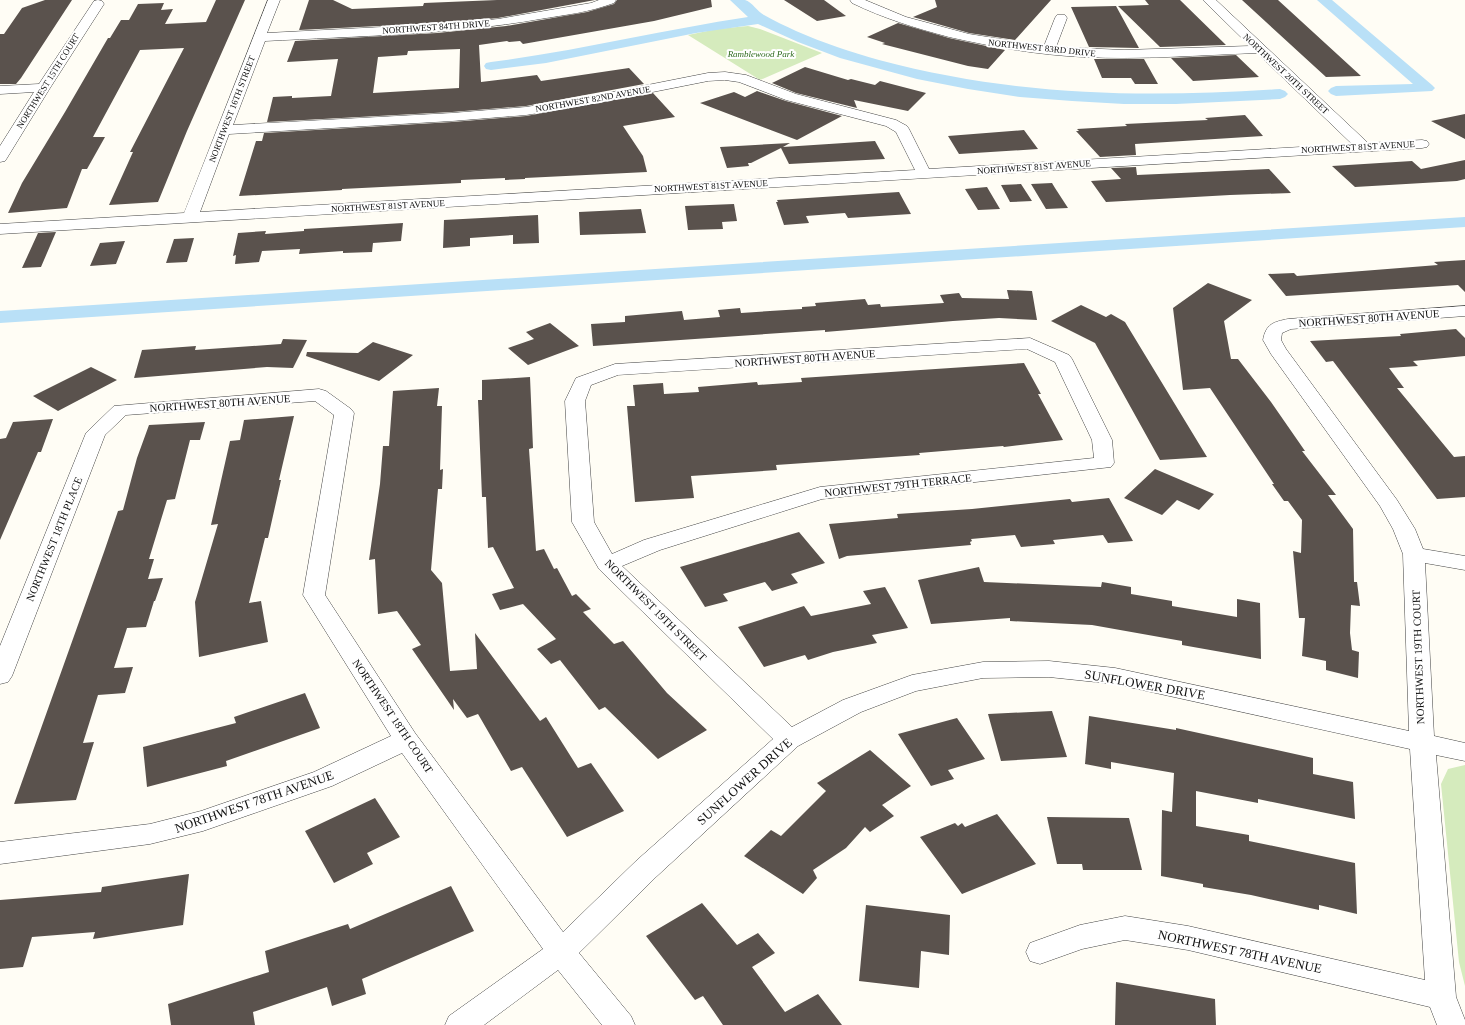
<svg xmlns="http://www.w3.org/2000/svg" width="1465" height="1025" viewBox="0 0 1465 1025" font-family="'Times New Roman',serif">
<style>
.green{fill:#d5ebbd}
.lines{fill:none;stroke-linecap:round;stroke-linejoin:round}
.canal{fill:#b9e0f7;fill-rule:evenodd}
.building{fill:#5a524d;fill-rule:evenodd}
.minor-casing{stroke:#444;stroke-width:1}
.minor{fill:#fff;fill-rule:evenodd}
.labels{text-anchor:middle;stroke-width:4;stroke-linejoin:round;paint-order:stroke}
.far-street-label{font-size:9px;fill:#111;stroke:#fff}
.far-park-label{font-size:9px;font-style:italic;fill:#2f6b1f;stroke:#fff}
.street-label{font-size:11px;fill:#111;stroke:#fff}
.near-street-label{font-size:13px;fill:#111;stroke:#fff}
</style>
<rect width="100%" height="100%" fill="#fffdf5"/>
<path class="green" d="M748,26l12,3 62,24 -62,27 -72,-45 29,-6z
M1465,765v221l-6,-24 -18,-178 7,-15z"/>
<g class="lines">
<path class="canal" d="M730,0c4,0 11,0 15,0 7,2 13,12 19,15 10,6 22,11 32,16 27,12 55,21 83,29 136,36 261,38 401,29l5,2 3,3 -3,3 -5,2 -104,5h-52l-52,-3 -52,-4 -52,-8 -51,-10 -77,-21 -42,-16 -40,-18 -62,9 -150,30 -55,7 -5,-1 -2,-3 2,-3 5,-1c86,-11 171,-32 257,-45z
M1317,0h15l100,85 3,3 -3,3 -96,5 -5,-2 -3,-3 3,-3 5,-2 77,-2z
M1465,217v10l-1465,96v-12z"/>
</g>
<path class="building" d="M45,0h27l-51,78 -5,6h-16v-50h4l18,-26z
M216,0h29l-58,131 -29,71 -49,3 24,-53h-3l54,-104 -44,2 -47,87h12l-18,32h-5l-15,39 -59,5 14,-30 43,-71 43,-74h2l11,-18h8l9,-16 26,-1 -3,7 12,-1 -8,15 41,-2z
M309,0h24l19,9 71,-3 1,-3 73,-3h98l-97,18 -39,4 -160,8z
M617,0h94l1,7 -58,14 -131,23 -3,-3 -11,1 -2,-1 -28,4 2,37 56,-7 4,6 88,-13 15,16 -118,22 -74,6 -185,10 6,-25 19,-1v2l39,-2 7,-37 -51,3 8,-21 142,-8 69,-7 81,-14 27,-8zM460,49l-1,39 -86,5 5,-36 29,-2 1,-4z
M784,0h40l22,16 -29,5z
M935,0h116l-36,40 -46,-7 -56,-16 24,-10z
M1145,0h35l46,45 -66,2 -42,-41 31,-1z
M1242,0h36l83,76 -35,1z
M1116,6l23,42 -50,-1 -18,-40z
M898,23l51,15 56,12 -17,19 -20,-3 -86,-22 3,-1 -18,-6z
M1236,55l23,22 -66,4 -22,-23z
M1094,59h50l14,25h-23l-4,-6h-29z
M805,67l43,13 3,-1 24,6 5,-4 46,12 -18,18 -54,-11 3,8 -61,-15 -24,-10z
M757,91l29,10 56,15 -45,24 -97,-37 34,-11 11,5z
M653,93l22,24 -52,9 20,30 4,16 -122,6v1l-20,1v-2l-44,2v3l-119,6v1l-103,6 17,-55h6l2,-8 188,-11 74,-6z
M1465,114v25l-34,-18z
M1245,115l18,21 -128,8 1,11 -36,2 -24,-26h3l-2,-2 50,-3 -2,-2 83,-4 -3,-2z
M1024,130l14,19 -79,5 -11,-18z
M875,141l10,18 -96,5 -8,-16 -30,15h-3l1,3 -22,2 -7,-21 70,-4 -7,4z
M1465,160v19l-8,2 -102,6 -23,-21 80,-5 9,8z
M1136,167l1,8 132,-6 22,24 -61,2 -124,7 -15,-21 30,-2 -10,-11z
M1052,183l3,5 13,20 -22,1 -15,-25z
M1021,184l11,17 -22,1 -9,-17z
M987,187l13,22 -22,1 -13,-21z
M899,192l12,22 -63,4 -3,-5 -39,3 3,7 -25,2 -8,-23h2l-1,-2z
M734,204l3,17 -15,1 1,7 -35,1 -3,-24z
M641,209l5,24 -66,2 -1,-23z
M538,215l1,28 -26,1v-9l-43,3v8l-27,2 1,-28z
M403,223l-2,18 -28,2 -1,9 -29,1v-2l-44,3 1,-5 -38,2 -3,11 -24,2 1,-9 -3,1 5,-23 28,-2 -1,3 39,-3v-2z
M56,232l-15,35 -19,1 16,-35z
M194,238l-7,24 -21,1 8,-24z
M125,241l-9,23 -26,2 10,-23z
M1465,260v32l-7,-7 -15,1 -157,10 -18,-22 26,-1 3,3 65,-5 76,-6 -4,-3z
M1208,283l44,17 -28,21 7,38h7l33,43 34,49h-3l34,44h-8l25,34 1,53h3l3,24 -9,-1 -1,28 2,17 7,2 -1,26 -32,-8v-9l-24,-5 3,-38h-6l-6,-67 8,2 1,-33 -14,-19h-4l-12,-17h2l-64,-96 -27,2 -10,-82z
M1007,290l25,1 5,29 -38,-2 -46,3 -80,7 -48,4v-2l-232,16 -2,-22 34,-2v-6l57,-5 2,9 36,-3 -2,-7 22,-2 1,5 61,-4v-2l14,-1 -1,-3 50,-4 3,6 12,-1 1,3 63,-4 -4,-8 19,-2 3,5 47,1z
M1081,305l25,12 5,-3 14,8 82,135 -47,3 -65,-117 -44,-22z
M550,323l29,23 -51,19 -20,-17 26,-9 -8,-7z
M1456,329l9,9v18l-52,5 5,5 -29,2 15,20h-7l57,69 11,-1v41l-28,2 -104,-138 -7,1 -16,-21 91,-5 -1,-2z
M283,339l24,1 -14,28 -26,-1 -133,11 8,-28 54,-4 -1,4 86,-6z
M373,342l40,13 -34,26 -73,-25 1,-4 51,1z
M1024,363l17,31h-3l25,46 -59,7 -1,-1 -84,7 1,2 -144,10 1,5 -86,6 3,22 -59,4 -8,-96h8l-2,-21 30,-2 1,11 35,-2 -1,-5 59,-5 1,3 44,-3 -1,-4z
M91,367l26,13 -59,31 -25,-15z
M530,377l3,71 -4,1 7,102 8,-2 10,20 3,-1 15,28 4,-2 15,15 -8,3 31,32 9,-3 44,52 40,37 -49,29 -53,-52 -6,3 -39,-50 -9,4 -14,-15 19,-10 -33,-35 -23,6 -8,-16 22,-6 -21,-41 -5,1 -2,-51h-4l-4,-97h4v-20z
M439,388l-2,18h5l-2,64 3,-1 -1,20h-4l-7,81 11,13 8,88 27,-2 -2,-36 65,88 6,-4 32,51 13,-5 33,48 -57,26 -45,-70 -11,4 -33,-57 -11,4 -14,-19 1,11 -42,-61 9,-4 -24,-34 -19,3 -3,-55 -6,1 11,-76 3,-38h6l4,-55z
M294,416l-15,64h2l-13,58h-3l-16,65 12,-2 7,41 -69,15 -4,-55 23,-78 -7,1 19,-84 10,-1 4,-20z
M53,419l-12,33h-3l-38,88v-101l6,-1 7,-16z
M205,422l-5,18h-10l-15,59 -8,1 -18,59h5l-6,20 15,-1 -8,23h-1l-8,26 -19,1 -13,40 19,-1 -8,26 -27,2 -15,48 11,-1 -18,58 -62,4 90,-252 14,-41 5,-1 14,-52 12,-33z
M1155,469l59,25 -15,16 -22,-10 -15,15 -38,-17z
M1109,498l24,43 -25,2 -5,-8 -50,5 2,4 -34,3 -6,-12 -44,4 1,2 -2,1 1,3 -124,11 -8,3 -10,-35 69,-6 -1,-4 75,-5 98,-10 2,3z
M799,532l26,31 -34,11 7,9 -26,8 -7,-9 -42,12 5,7 -23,6 -25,-40z
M979,567l5,15 117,5 1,-5 29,5v7l41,7v5l65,11v-18l23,4 1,56 -79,-14v-4l-90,-16 -82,-4v-3l-79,6 -13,-44z
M885,587l23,41 -36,7 5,8 -44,9 -25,8 -3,-5 -41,12 -26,-40 66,-21 7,10 60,-12 -8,-13z
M305,693l15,35 -94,33 1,5 -80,21 -4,-40 93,-24 -2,-6z
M1052,711l15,46 -66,4 -13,-47z
M1089,716l87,14v-2l137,30v16l40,8 2,37 -97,-20v4l-62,-12v35l53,9v6l106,22 2,51 -38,-9v5l-68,-15 -48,-8v-3l-42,-8 1,-66 10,2 2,-39 -63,-11v7l-26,-5z
M957,718l28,41 -37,11 6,9 -23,7 -33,-52z
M870,750l41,36 -29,19 12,11 -24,16 -5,-5 -19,21 -33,22 4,8 -14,16 -59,-38 27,-26 10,6 45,-45 -9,-8z
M375,798l25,39 -33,16 6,11 -39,19 -29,-52z
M997,814l39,50 -74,30 -42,-57 35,-14 3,3 4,-3 3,4z
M1047,817l82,1 13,52h-59l-1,-6h-25z
M189,874l-6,51 -90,14 2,-7 -63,5 -9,30 -23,2v-69l101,-8 1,-5z
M451,886l23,45 -112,48 4,15 -34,12 -5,-19 -74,25 2,13h-84l-3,-21 101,-32 -4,-21 83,-27 2,5z
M702,903l35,42 21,-12 17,20 -23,14 33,45 33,-18 24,31h-119l-20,-29 -8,4 -49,-64z
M866,905l84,10 -1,40 -28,-4 -2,37 -60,-7z
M1116,982l99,17 1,26h-101z"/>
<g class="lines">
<defs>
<path id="minor" d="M98,0l4,1 2,3 -54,84 -43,70 -2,3 -5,1v-16l34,-54 -34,2v-8l39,-2 55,-83z
M268,0h12l-13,33 192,-10 39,-4 93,-16 8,-3h17l-2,3c-24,9 -49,12 -74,16 -91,16 -183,17 -275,22l-32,84 219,-12 74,-6 56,-9 126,-25 17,-1 21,3 50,19 100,26 11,6 2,3 20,40 423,-25 -95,-91c-57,2 -115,7 -173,4 -46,-2 -90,-10 -135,-20 -34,-9 -66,-19 -97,-34l-2,-3h15l41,17 63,17 75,12 11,-28 2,-3h8l2,3 -11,29 68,3 126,-4 -47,-46h13l152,143 54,-3 5,1 2,3 -2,3 -5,1 -1422,86v-10l184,-11zM725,80l14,2 47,18 100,26 10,6 19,38 -715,42 29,-78 223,-13 74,-6 56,-9 126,-25z
M1465,306v10l-174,13 -9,4 -1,7 5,9 111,151 18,29 8,20 42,7v14l-40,-7 9,173 31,7v18l-29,-6 20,242 9,23v5h-28l-7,-18 -242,-57 -63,-10 -43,9 -42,15 -10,-3 -4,-9 4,-9 50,-18 45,-9 63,10 237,54 -15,-231 -295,-65 -66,-7 -66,1 -67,13 -55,21 -63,34 -142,131 -77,76 52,63 4,9h-33l-44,-55 -74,55h-39l4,-9 94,-67 -141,-196 -70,33 -129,45 -53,13 -150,20v-22l150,-18 51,-13 113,-39 77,-36 -88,-141 31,-180 -19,-14 -189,14 -21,20 -93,241 -4,6 -8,2v-38l86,-213 28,-27 205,-17 7,2 25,18 3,4 -29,182 90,138 148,199 73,-71 137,-122 -174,-170 -27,-47 -7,-121 11,-23 39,-14 415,-26 39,17 3,4 40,81 2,23 -3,4 -289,32 -162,51 -38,16 170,161 51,-27 69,-25 71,-13 66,-1 66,7 294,63 -6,-177 -10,-25 -13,-23 -109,-152 -8,-14c3,-16 10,-18 25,-21zM1027,349l28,13 37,78 2,18 -274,29 -176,53 -32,14 -18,-32 -9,-121 6,-16 27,-10z"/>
</defs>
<use href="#minor" class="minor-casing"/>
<use href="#minor" class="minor"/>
</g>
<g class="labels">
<g class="far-street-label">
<text transform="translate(436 27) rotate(-4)" y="3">NORTHWEST 84TH DRIVE</text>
<text transform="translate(1042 48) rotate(6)" y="3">NORTHWEST 83RD DRIVE</text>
<text transform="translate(1286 74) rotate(43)" y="3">NORTHWEST 20TH STREET</text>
<text transform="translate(48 81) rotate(-58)" y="3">NORTHWEST 15TH COURT</text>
<text transform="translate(593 99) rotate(-10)" y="3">NORTHWEST 82ND AVENUE</text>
<text transform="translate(232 109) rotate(-69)" y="3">NORTHWEST 16TH STREET</text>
<text transform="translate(1358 147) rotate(-3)" y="3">NORTHWEST 81ST AVENUE</text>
<text transform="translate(1034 167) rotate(-4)" y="3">NORTHWEST 81ST AVENUE</text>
<text transform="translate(711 186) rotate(-3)" y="3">NORTHWEST 81ST AVENUE</text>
<text transform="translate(388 206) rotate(-3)" y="3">NORTHWEST 81ST AVENUE</text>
</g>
<g class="far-park-label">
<text x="761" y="57">Ramblewood Park</text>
</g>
<g class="street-label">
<text transform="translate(1369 318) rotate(-4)" y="4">NORTHWEST 80TH AVENUE</text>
<text transform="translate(805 358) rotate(-4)" y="4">NORTHWEST 80TH AVENUE</text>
<text transform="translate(220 403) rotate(-4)" y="4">NORTHWEST 80TH AVENUE</text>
<text transform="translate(898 485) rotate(-6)" y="4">NORTHWEST 79TH TERRACE</text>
<text transform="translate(54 539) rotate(-68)" y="4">NORTHWEST 18TH PLACE</text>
<text transform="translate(656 610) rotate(45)" y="4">NORTHWEST 19TH STREET</text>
<text transform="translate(1418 657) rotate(-92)" y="4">NORTHWEST 19TH COURT</text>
<text transform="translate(393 716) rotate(56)" y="4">NORTHWEST 18TH COURT</text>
</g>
<g class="near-street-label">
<text transform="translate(1145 684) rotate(10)" y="5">SUNFLOWER DRIVE</text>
<text transform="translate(744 781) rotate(-42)" y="5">SUNFLOWER DRIVE</text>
<text transform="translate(254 801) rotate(-19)" y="5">NORTHWEST 78TH AVENUE</text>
<text transform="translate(1240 951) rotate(12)" y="5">NORTHWEST 78TH AVENUE</text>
</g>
</g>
</svg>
